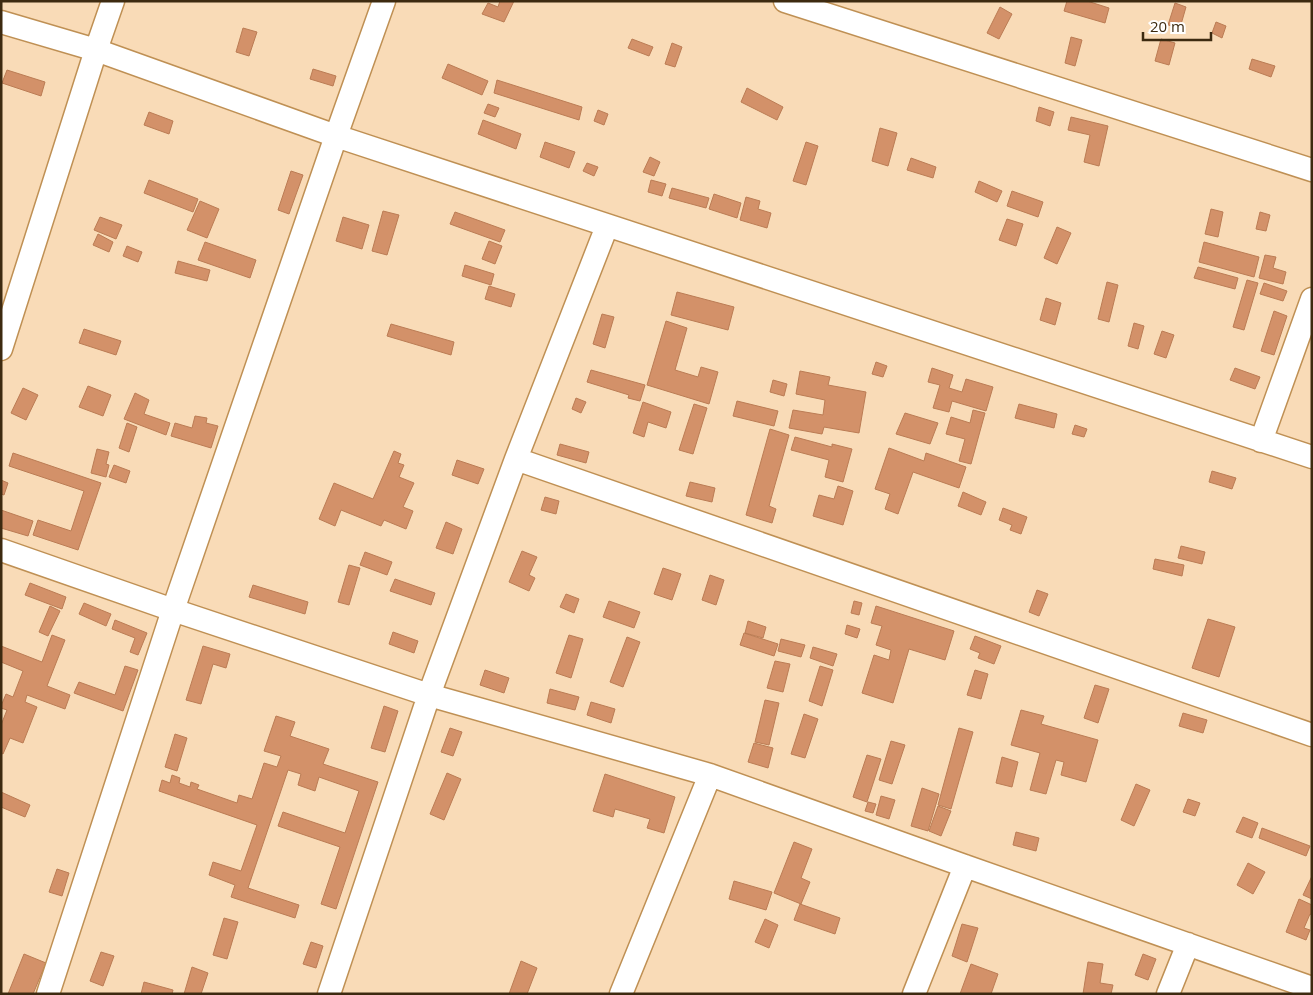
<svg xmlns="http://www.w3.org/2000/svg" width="1313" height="995" viewBox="0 0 1313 995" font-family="'Open Sans',sans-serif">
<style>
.building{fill:#d39169;stroke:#bb7c54}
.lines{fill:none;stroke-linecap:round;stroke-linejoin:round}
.minor-casing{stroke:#bf9054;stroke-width:25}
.minor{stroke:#fff;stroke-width:22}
</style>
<rect width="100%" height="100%" fill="#f9dbb7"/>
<path class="building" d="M500,1h14l-10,21 -22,-8 6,-11 10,4z
M1067,1h20l22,7 -4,15 -41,-12z
M1175,3l11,4 -6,21 -12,-3z
M1000,7l12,7 -13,25 -12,-6z
M1216,22l10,4 -4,12 -10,-5z
M243,28l14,4 -8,24 -13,-4z
M1071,37l11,3 -7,26 -10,-3z
M632,39l21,8 -4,9 -21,-8z
M1161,39l14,4 -6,22 -14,-4z
M672,43l10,4 -7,20 -10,-3z
M1252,59l23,7 -4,11 -22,-8z
M448,64l40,17 -6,14 -40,-17z
M313,69l23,7 -3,10 -23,-7z
M7,70l38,12 -4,14 -39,-13z
M497,80l85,27 -3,13 -85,-27z
M747,88l36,19 -6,13 -36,-18z
M488,104l11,4 -4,9 -11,-4z
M1039,107l15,5 -4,14 -14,-5z
M598,110l10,4 -4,11 -10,-4z
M149,112l24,9 -4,13 -25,-9z
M1071,117l37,9 -9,40 -15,-4 6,-27 -22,-5z
M483,120l38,14 -5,15 -38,-15z
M880,128l17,5 -9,33 -16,-5z
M545,142l30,10 -6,16 -29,-11z
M806,142l12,4 -12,39 -13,-4z
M650,157l10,5 -6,14 -11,-4z
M911,158l25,9 -3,11 -26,-8z
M587,163l11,4 -4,9 -11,-5z
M291,171l12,4 -14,39 -11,-4z
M149,180l49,19 -5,13 -49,-19z
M651,180l15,4 -4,12 -14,-4z
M979,181l23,10 -5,11 -22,-10z
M672,188l37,10 -3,10 -37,-10z
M1012,191l31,11 -5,15 -31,-11z
M714,194l27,9 -4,15 -28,-9z
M746,197l14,4 -2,8 13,4 -4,15 -27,-8z
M200,201l19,8 -12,29 -20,-8z
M1211,209l12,3 -5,25 -13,-3z
M383,211l16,4 -12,40 -15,-4z
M455,212l50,18 -5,12 -50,-18z
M1260,212l10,3 -4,16 -10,-2z
M100,217l22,8 -6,14 -22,-9z
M343,217l26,8 -7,24 -26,-8z
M1007,219l16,5 -7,22 -17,-6z
M1057,227l14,6 -14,31 -13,-6z
M98,234l15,8 -4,10 -16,-7z
M489,241l13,5 -7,18 -13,-5z
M205,242l51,18 -6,18 -52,-18z
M1204,242l55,15 -5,20 -55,-15z
M127,246l15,6 -4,10 -15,-6z
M1265,255l11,2 -3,11 13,4 -3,12 -24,-6z
M178,261l32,9 -3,11 -32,-8z
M465,265l29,9 -3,11 -29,-9z
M1198,267l40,11 -3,11 -41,-11z
M1247,280l11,3 -14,47 -11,-3z
M1107,282l11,3 -9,37 -11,-3z
M1264,283l23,8 -4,10 -23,-7z
M489,286l26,8 -4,13 -26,-8z
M677,292l57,15 -6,23 -57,-15z
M1046,298l15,5 -6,22 -15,-5z
M1274,311l13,5 -13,39 -13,-4z
M602,314l12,3 -9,31 -12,-4z
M666,321l21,7 -12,42 23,7 3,-10 17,5 -9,32 -62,-19z
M1134,323l10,3 -6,23 -10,-3z
M391,324l63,18 -3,13 -64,-19z
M84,329l37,12 -5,14 -37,-12z
M1162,331l12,4 -8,23 -12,-4z
M876,362l11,4 -4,11 -11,-3z
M932,368l21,7 -4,13 13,4 4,-13 27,8 -7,24 -34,-10 -3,11 -16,-4 7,-23 -12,-3z
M1235,368l25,9 -5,12 -25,-9z
M591,370l54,15 -5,16 -12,-3 1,-3 -42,-13z
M800,371l30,6 -2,8 38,7 -7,41 -35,-6 -2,7 -33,-6 4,-18 30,5 2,-15 -29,-6z
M773,380l14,4 -3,12 -14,-4z
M88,386l23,9 -8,21 -24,-9z
M23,388l15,7 -12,25 -15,-7z
M135,393l14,7 -5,14 26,9 -4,12 -42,-16z
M576,398l10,4 -5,11 -9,-4z
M737,401l41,10 -4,15 -41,-10z
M643,402l28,10 -5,16 -18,-6 -4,15 -11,-4z
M694,404l13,4 -14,46 -14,-4z
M1019,404l38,10 -3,14 -39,-10z
M973,410l12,3 -14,51 -12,-3 6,-22 -19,-5 5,-17 19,6z
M905,413l33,10 -8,21 -34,-10z
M195,416l12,2 -1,5 12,3 -7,22 -40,-12 4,-13 17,5z
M127,423l10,4 -8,25 -10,-4z
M1075,425l12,4 -3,8 -12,-3z
M770,429l19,6 -20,71 7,3 -4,14 -26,-8z
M795,437l37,10v-3l20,5 -9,33 -18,-5 4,-17 -38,-10z
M560,444l29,8 -3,11 -29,-8z
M889,448l35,13 2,-8 40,14 -7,21 -46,-16 -15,42 -13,-5 5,-15 -15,-5z
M97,449l12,3 -3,12 3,1 -3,12 -15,-4z
M394,451l7,3 -3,9 6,2 -5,12 15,6 -11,24 10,4 -7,18 -22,-9 -3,6 -40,-16 -6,16 -16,-7 15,-36 39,16z
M13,453l88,30 -23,67 -45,-15 5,-15 33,11 13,-40 -75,-25z
M457,460l27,9 -6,15 -26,-9z
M114,465l16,6 -4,12 -17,-6z
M1212,471l24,7 -4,11 -23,-7z
M1,480l7,3 -4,12 -3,-1z
M690,482l25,6 -3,14 -26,-6z
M838,486l15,5 -10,34 -30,-9 6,-21 15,4z
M963,492l23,10 -5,13 -23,-9z
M545,497l14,4 -3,13 -15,-4z
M1003,508l24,9 -6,17 -11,-4 2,-5 -13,-5z
M1,510l32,11 -5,15 -27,-8z
M446,522l16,7 -9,25 -17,-6z
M1181,546l24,6 -3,12 -24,-6z
M522,551l15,6 -8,18 6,3 -6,13 -20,-9z
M365,552l27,10 -5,13 -27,-10z
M1155,559l29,6 -2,11 -29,-7z
M349,565l11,3 -11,37 -11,-3z
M663,568l18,6 -9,26 -18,-6z
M710,575l14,5 -8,25 -14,-5z
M395,579l40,14 -4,12 -41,-14z
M30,583l36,14 -4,12 -37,-14z
M253,585l55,17 -3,12 -56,-17z
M1037,590l11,4 -9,22 -10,-4z
M566,594l13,5 -5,14 -14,-6z
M609,601l31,11 -6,16 -31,-11z
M854,601l8,2 -3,12 -8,-2z
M84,603l27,11 -5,12 -27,-12z
M50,606l10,5 -12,25 -9,-4z
M876,606l78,25 -9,29 -36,-11 -16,54 -31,-10 12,-38 15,5 2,-10 -15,-5 6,-19 -11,-3z
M1208,619l27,8 -16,50 -27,-9z
M115,620l32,13 -9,22 -8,-3 5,-14 -23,-9z
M748,621l18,6 -3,11 -18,-5z
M847,625l13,4 -3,9 -12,-4z
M393,632l25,9 -4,12 -25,-9z
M744,633l34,11 -4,12 -34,-11z
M52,635l13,5 -18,46 23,9 -5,14 -38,-14 -2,7 12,5 -14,36 -13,-5 -7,16 -2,-1v-28l6,-15 -6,-2v-2l5,-12 7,3 10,-26 -22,-9v-16l41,16z
M569,635l14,4 -12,39 -15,-5z
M975,636l26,10 -7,18 -16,-6 2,-5 -10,-4z
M627,637l13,5 -17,45 -13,-5z
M781,639l24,6 -4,12 -23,-6z
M203,646l27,8 -4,14 -13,-4 -12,40 -15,-4z
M813,647l24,7 -4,12 -23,-8z
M775,661l15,3 -7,28 -16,-4z
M125,666l13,4 -15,41 -49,-18 5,-11 36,13z
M820,666l13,4 -11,36 -13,-5z
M485,670l24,8 -5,15 -24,-8z
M975,670l13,4 -7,25 -14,-4z
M1095,685l14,4 -11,34 -14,-5z
M550,689l29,8 -4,13 -28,-7z
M765,700l14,3 -10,42 -14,-3z
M591,702l24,7 -4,14 -24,-8z
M384,706l14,5 -13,41 -14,-4z
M1021,710l23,6 -3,8 57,16 -12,42 -25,-7 3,-13 -8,-2 -10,34 -16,-4 10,-37 -29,-8z
M1183,713l24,7 -4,13 -24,-7z
M804,714l14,5 -13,39 -14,-4z
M276,716l19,6 -5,14 39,13 -6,15 55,18 -42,127 -15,-5 19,-57 -62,-21 5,-14 62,21 14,-42 -40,-14 -4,14 -17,-6 3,-11 -13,-4 -40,118 51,17 -4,13 -64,-21 4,-12 -26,-10 4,-13 28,9 16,-46 -98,-34 3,-11 8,3 2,-8 8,3 -1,5 11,4 1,-5 8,3 -2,4 40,14 2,-8 13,4 12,-36 13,4 4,-11 -17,-5z
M450,728l12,4 -9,24 -12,-4z
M959,728l14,4 -22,77 -13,-4z
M175,734l12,4 -10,33 -12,-4z
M891,741l14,4 -13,39 -13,-4z
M754,743l19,5 -5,20 -20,-6z
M867,755l14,4 -14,43 -14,-5z
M1002,757l16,5 -6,25 -16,-4z
M447,773l14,6 -17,41 -14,-6z
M605,774l70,23 -11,36 -17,-5 3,-9 -35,-10 -2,8 -20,-6z
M1136,784l14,6 -16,36 -13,-6z
M922,788l17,6 -11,37 -17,-5z
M1,792l29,13 -5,12 -24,-10z
M881,796l14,4 -6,19 -13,-4z
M1188,799l12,4 -5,13 -12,-4z
M868,802l8,2 -3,9 -8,-2z
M938,806l13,5 -10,25 -12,-5z
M1243,817l15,6 -6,15 -16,-6z
M1262,828l48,18 -4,10 -47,-18z
M1016,832l23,6 -3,13 -23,-6z
M794,842l18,7 -11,29 9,4 -9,22 -27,-11z
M1248,863l17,9 -12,22 -16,-9z
M57,869l12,4 -7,23 -13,-4z
M1312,876v23l-9,-4z
M734,881l38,11 -6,18 -37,-11z
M1299,899l13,6v10l-2,-1 -6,14 6,2 -4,10 -20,-8z
M800,904l40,14 -5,16 -41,-14z
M224,918l14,4 -11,37 -14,-4z
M765,919l13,6 -9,23 -14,-6z
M962,924l16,4 -11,34 -15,-6z
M311,942l12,4 -7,22 -13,-4z
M101,952l13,4 -11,30 -13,-5z
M24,954l22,9 -13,31h-25z
M1143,954l13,5 -8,21 -13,-5z
M521,961l16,7 -10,26h-18z
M1088,962l15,2 -3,19 13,2 -2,9h-28z
M971,964l27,10 -7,20h-31z
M192,967l16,6 -7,21h-17z
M144,982l29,8 -1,4h-31z"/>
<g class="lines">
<defs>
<path id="minor" d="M785,1l527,169
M1,22l95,28 240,86 976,321
M1,349l95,-299 17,-49
M1261,441l51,-142
M516,459l796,276
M1,550l172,60 256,85 281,80 255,91 347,122
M48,994l125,-384 163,-474 48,-135
M329,994l100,-299 87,-236 91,-233
M621,994l89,-219
M914,994l51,-128
M1168,994l20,-50"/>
</defs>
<use href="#minor" class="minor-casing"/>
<use href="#minor" class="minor"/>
</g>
<rect width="1313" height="995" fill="none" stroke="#3d2a10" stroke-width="5"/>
<path d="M1143 32v8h68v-8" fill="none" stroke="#3d2a10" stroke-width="2.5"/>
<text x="1150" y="32" font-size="15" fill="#3d2a10" stroke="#ffffff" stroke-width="4" paint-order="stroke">20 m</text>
</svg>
